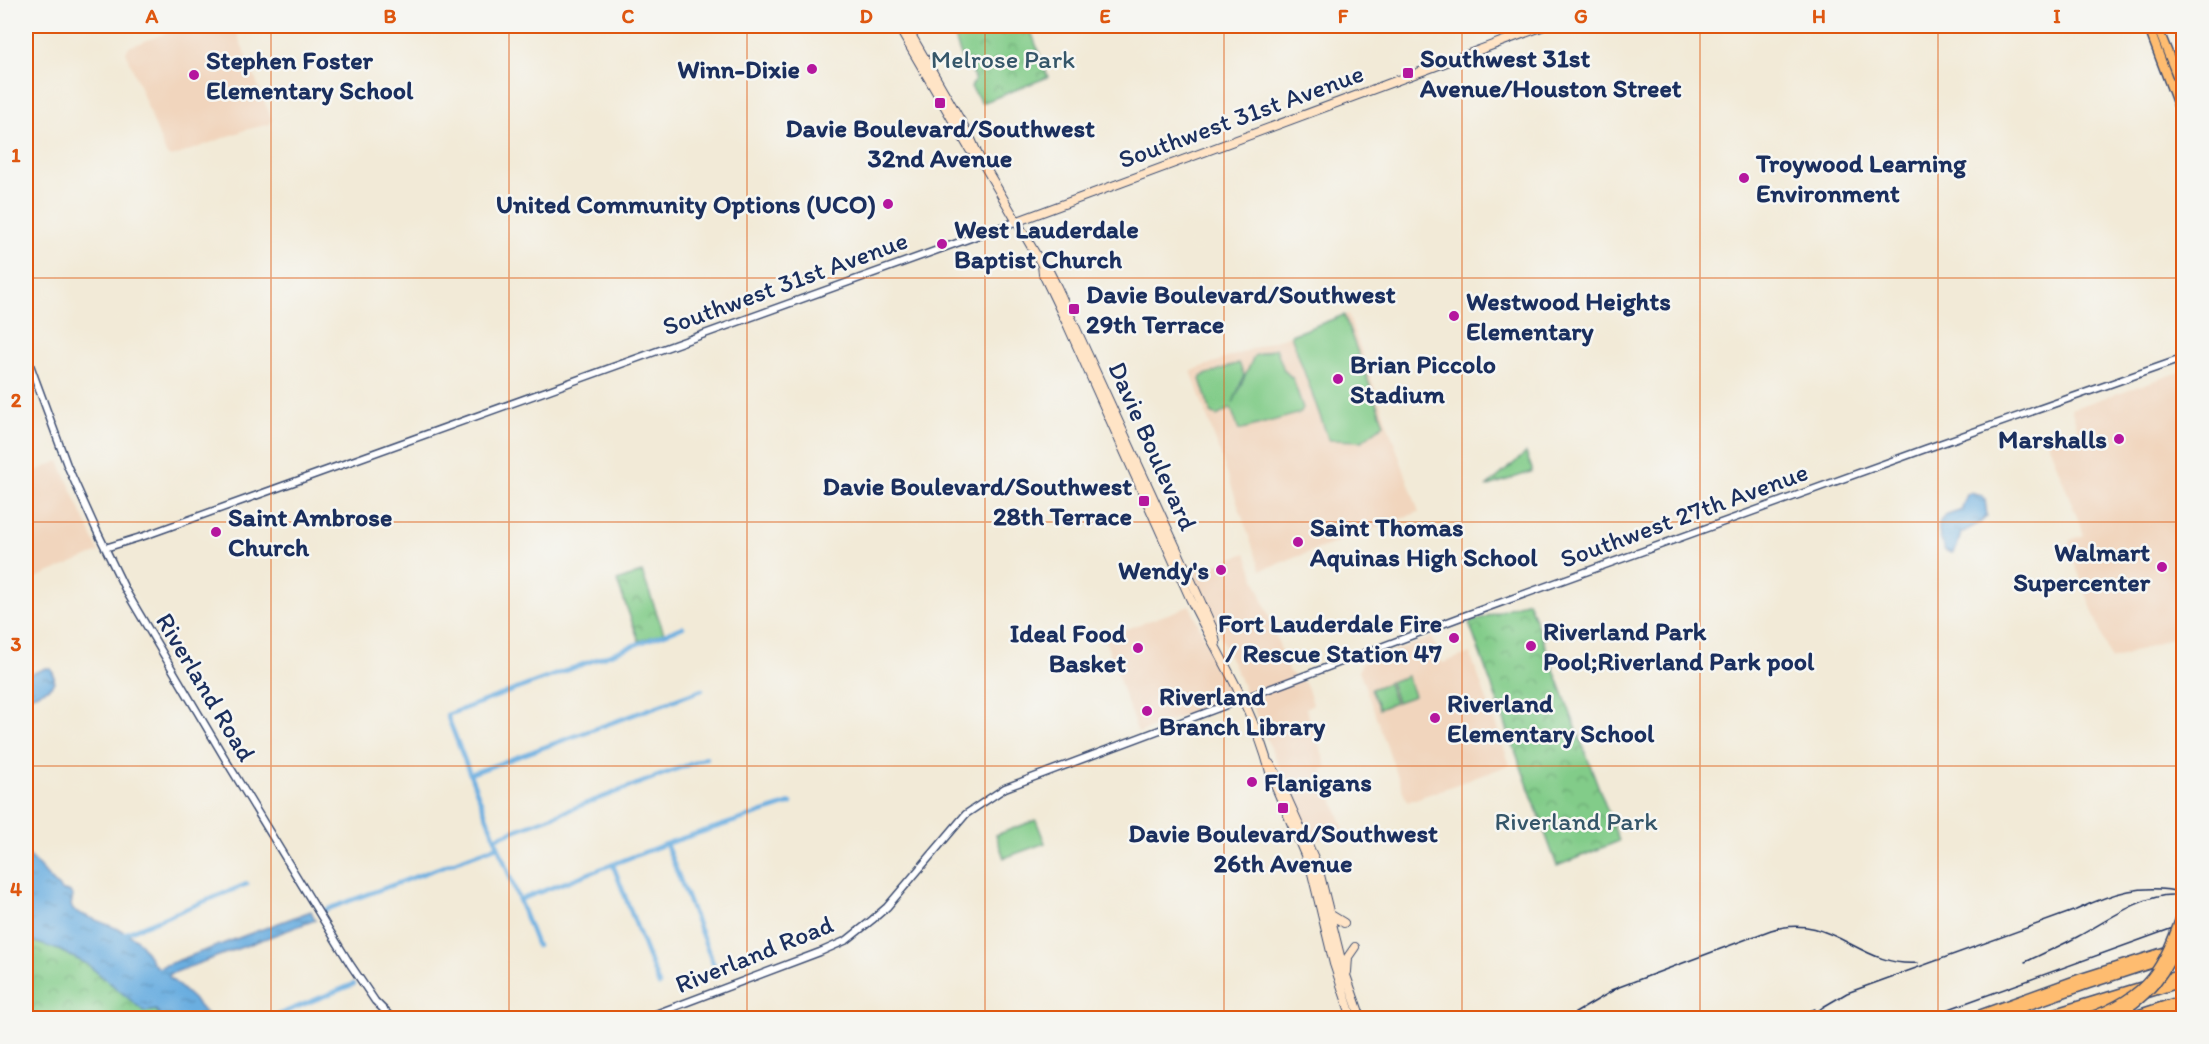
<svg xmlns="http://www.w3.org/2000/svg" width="2209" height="1044" viewBox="0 0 2209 1044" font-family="Itim,sans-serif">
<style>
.built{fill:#f1d5bd}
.park{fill:url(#park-crowns);stroke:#4e7e74;stroke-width:1.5}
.pitch{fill:#82cc89;stroke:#4e7e74;stroke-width:1.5}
.water{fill:url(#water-ripples);stroke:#436e9f;stroke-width:1.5}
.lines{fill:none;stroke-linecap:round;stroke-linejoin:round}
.canal{stroke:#6baee0;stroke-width:4.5}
.tertiary-casing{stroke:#3b4b70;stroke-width:9}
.secondary-casing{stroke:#3b4b70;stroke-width:10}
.primary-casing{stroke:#3b4b70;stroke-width:11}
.motorway-casing{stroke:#3b4b70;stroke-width:12}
.tertiary{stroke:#fff;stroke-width:6}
.secondary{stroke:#ffe4c6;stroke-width:8}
.primary{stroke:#febc70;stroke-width:8}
.motorway{stroke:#febc70;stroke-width:9}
.rail{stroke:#1b2f5e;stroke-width:1.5}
.motorway-bridge-casing{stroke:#3b4b70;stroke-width:12;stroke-linecap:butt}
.motorway-bridge{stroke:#febc70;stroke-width:9}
.grid{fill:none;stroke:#de5710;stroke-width:1.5;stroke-opacity:0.55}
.poi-dot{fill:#b5179e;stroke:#f6f6f2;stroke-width:2}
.labels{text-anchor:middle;stroke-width:5;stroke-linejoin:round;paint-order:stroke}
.poi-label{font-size:26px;font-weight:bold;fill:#1b2f5e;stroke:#f6f6f2;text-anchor:start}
.park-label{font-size:26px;fill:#355669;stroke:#f6f6f2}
.street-label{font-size:26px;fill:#1b2f5e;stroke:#f6f6f2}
.neatline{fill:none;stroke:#de5710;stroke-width:2}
.grid-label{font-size:20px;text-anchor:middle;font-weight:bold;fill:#de5710}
</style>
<defs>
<pattern id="park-crowns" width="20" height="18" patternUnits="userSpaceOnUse" patternTransform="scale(1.5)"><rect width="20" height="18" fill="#82cc89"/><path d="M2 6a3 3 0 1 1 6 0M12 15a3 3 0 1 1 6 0" fill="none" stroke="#6aa673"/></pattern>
<pattern id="water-ripples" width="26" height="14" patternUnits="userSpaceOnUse" patternTransform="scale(1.5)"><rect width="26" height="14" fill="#6baee0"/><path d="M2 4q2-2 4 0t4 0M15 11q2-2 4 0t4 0" fill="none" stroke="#578eb9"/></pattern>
</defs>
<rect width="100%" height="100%" fill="#f6f6f2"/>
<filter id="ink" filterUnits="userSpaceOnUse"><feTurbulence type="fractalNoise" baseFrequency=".0167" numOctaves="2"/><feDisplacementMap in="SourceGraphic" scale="12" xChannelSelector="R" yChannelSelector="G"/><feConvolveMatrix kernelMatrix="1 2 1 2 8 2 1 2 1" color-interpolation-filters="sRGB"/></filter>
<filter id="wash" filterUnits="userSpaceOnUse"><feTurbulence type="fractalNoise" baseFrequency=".008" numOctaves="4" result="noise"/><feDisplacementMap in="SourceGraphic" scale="24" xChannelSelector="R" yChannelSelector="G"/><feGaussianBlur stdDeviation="1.35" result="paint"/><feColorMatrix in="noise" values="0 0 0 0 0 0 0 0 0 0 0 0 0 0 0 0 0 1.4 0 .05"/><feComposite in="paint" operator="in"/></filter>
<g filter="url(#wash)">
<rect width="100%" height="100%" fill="#f2ead7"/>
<path class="built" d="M185,26h49l38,94 -2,4 -25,6 -73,27 -6,-3 -40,-102 3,-5z
M1348,314l71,198 -158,58 -70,-199z
M2183,371v263l-72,26 -43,-115 3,-1 -1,-4 14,-5 -37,-95 31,-11 -7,-20z
M59,461l40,91 -73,30v-107z
M1246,553l43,119 17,12 7,20 -7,4 21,59 -5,2 22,60 -31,13 -121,-269z
M1190,606l43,91 -95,36 -34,-96z
M1432,637l10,26 28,-10 40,112 -103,37 -48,-132 3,-7z"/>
<path class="park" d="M951,26h78l19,51 -66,26 -11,-16 4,-7 -6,-16 -5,1z
M1526,453l6,16 -1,3 -45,15z
M642,572l22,61 -25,8 -22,-60z
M1528,601l91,240 -62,25 -88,-243z
M26,939l33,11 28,14 58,48 11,-2 5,8h-135z"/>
<path class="pitch" d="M1344,315l40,109 -22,17 -32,-1 -2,-2 -37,-103z
M1276,348l8,22 9,9 10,29 -2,5 -62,17 -8,-22 -14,8 -6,-3 -11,-34 2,-3 37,-13 5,12 -11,28 21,-47z
M1407,676l7,20 -17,6 -7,-20z
M1388,683l7,20 -16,6 -8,-20z
M1036,820l9,23 -41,15 -8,-23z"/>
<path class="water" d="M1970,493l12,3 3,4 2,16 -7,7 -19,10 -4,14 -5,6 -8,-3c-2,-8 -10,-26 -1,-32 4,-4 13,-5 18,-8l6,-15z
M46,668l5,1c12,19 -11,23 -25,28v-21z
M26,853c13,12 23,27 37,38h6l4,5 -2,9 2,5c18,10 51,18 65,31 8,8 11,19 20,27l153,-57 4,9 -145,54 -1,3 24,22 17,19h-49l-5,-8 -11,2 -58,-48 -28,-14 -33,-11z"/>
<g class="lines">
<path class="canal" d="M470,774l232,-84
M495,838l211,-80
M666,844l49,124
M613,865l46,120
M519,900l152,-58 120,-39
M325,910l173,-64
M119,936l128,-52
M537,946l-90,-231 236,-88
M270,1018l84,-34"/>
</g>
</g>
<g filter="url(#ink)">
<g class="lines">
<defs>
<path id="tertiary" d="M26,354l41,111 28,62 31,64 101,171 123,202 25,37 17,17
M105,548l39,-12 874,-315
M645,1018l175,-66 27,-12 25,-20 15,-13 79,-93 39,-26 456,-171 464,-168 259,-91"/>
<path id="secondary" d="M898,26l72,124 8,5
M906,26l64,111 8,18 64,110 7,6 8,16 143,313 13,29 3,14
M1018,221l526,-195
M1042,265l1,9 25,52 122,272c28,58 66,114 81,178l40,93 23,95 18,54
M1270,764l6,9 42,94 24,97 19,54
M1331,915l13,8
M1347,972l1,-15 7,-10"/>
<path id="primary" d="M2148,26l36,95
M2157,26l27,67"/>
<path id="motorway" d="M2143,994l41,-13
M1972,1018l111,-40 101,-32
M1991,1018l96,-34 80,-26
M2040,1018l144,-44
M2062,1018l59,-18
M2129,1018l55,-18
M2152,1018l32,-10"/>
</defs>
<use href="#tertiary" class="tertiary-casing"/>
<use href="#secondary" class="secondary-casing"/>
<use href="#primary" class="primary-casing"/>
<use href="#motorway" class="motorway-casing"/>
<use href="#tertiary" class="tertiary"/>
<use href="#secondary" class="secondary"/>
<use href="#primary" class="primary"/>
<use href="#motorway" class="motorway"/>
<path class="rail" d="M2025,962c17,-8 35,-16 52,-25 27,-14 64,-42 95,-42
M1611,990l160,-60c61,-19 88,38 147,33
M1567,1018l52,-31
M1792,1018l23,-9
M1809,1018l14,-11 24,-14 229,-83c36,-17 68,-28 108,-17
M1924,1018l260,-94"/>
<defs>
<path id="motorway-bridge" d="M2088,1018c62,-21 75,-50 96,-108
M2107,1018c41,-16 62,-49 77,-89"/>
</defs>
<use href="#motorway-bridge" class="motorway-bridge-casing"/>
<use href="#motorway-bridge" class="motorway-bridge"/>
</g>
</g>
<path class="grid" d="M271,26v992M509,26v992M747,26v992M985,26v992M1224,26v992M1462,26v992M1700,26v992M1938,26v992M26,278h2158M26,522h2158M26,766h2158"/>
<g class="poi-dot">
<circle cx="812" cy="69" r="6"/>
<rect x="1402" y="67" width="12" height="12" rx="3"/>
<circle cx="194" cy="75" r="6"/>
<rect x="934" y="97" width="12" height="12" rx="3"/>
<circle cx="1744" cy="178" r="6"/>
<circle cx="888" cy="204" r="6"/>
<circle cx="942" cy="244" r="6"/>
<rect x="1068" y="303" width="12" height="12" rx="3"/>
<circle cx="1454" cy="316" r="6"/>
<circle cx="1338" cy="379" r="6"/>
<circle cx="2119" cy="439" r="6"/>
<rect x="1138" y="495" width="12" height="12" rx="3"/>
<circle cx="216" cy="532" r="6"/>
<circle cx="1298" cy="542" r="6"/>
<circle cx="2162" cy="567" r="6"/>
<circle cx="1221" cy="570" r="6"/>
<circle cx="1454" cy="638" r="6"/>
<circle cx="1531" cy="646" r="6"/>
<circle cx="1138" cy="648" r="6"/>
<circle cx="1147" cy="711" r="6"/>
<circle cx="1435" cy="718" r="6"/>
<circle cx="1252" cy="782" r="6"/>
<rect x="1277" y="802" width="12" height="12" rx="3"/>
</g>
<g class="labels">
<g class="poi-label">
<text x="1420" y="67">Southwest 31st<tspan x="1420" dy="30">Avenue/Houston Street</tspan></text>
<text x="206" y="69">Stephen Foster<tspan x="206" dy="30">Elementary School</tspan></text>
<text x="800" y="78" text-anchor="end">Winn-Dixie</text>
<text x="940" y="137" text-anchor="middle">Davie Boulevard/Southwest<tspan x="940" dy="30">32nd Avenue</tspan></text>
<text x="1756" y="172">Troywood Learning<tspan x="1756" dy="30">Environment</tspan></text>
<text x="876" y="213" text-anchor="end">United Community Options (UCO)</text>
<text x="954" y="238">West Lauderdale<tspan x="954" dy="30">Baptist Church</tspan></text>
<text x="1086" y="303">Davie Boulevard/Southwest<tspan x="1086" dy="30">29th Terrace</tspan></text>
<text x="1466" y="310">Westwood Heights<tspan x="1466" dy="30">Elementary</tspan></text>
<text x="1350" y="373">Brian Piccolo<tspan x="1350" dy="30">Stadium</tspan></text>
<text x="2107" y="448" text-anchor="end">Marshalls</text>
<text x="1132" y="495" text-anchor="end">Davie Boulevard/Southwest<tspan x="1132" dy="30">28th Terrace</tspan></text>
<text x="228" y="526">Saint Ambrose<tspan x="228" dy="30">Church</tspan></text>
<text x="1310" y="536">Saint Thomas<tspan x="1310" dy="30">Aquinas High School</tspan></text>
<text x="2150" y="561" text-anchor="end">Walmart<tspan x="2150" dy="30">Supercenter</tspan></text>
<text x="1209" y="579" text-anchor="end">Wendy's</text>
<text x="1442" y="632" text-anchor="end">Fort Lauderdale Fire<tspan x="1442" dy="30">/ Rescue Station 47</tspan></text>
<text x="1543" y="640">Riverland Park<tspan x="1543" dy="30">Pool;Riverland Park pool</tspan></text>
<text x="1126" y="642" text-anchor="end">Ideal Food<tspan x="1126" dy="30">Basket</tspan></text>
<text x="1159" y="705">Riverland<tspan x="1159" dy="30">Branch Library</tspan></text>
<text x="1447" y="712">Riverland<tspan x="1447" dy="30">Elementary School</tspan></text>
<text x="1264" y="791">Flanigans</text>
<text x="1283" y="842" text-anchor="middle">Davie Boulevard/Southwest<tspan x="1283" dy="30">26th Avenue</tspan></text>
</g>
<g class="park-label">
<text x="1003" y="68">Melrose Park</text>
<text x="1576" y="830">Riverland Park</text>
</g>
<g class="street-label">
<text transform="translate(1241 116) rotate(-20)" y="9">Southwest 31st Avenue</text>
<text transform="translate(785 283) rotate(-20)" y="9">Southwest 31st Avenue</text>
<text transform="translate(1153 446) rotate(66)" y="9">Davie Boulevard</text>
<text transform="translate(1684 515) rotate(-20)" y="9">Southwest 27th Avenue</text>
<text transform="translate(206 687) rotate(59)" y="9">Riverland Road</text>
<text transform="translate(754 954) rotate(-22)" y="9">Riverland Road</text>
</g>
</g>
<rect width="2209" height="1044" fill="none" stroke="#f6f6f2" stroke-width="66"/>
<rect x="33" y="33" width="2143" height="978" class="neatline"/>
<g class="grid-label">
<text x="152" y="23">A</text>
<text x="390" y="23">B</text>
<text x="628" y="23">C</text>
<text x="866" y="23">D</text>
<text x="1105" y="23">E</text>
<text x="1343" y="23">F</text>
<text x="1581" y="23">G</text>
<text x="1819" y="23">H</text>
<text x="2057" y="23">I</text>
<text x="16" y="162">1</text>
<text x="16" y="407">2</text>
<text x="16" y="651">3</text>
<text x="16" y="896">4</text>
</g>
</svg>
